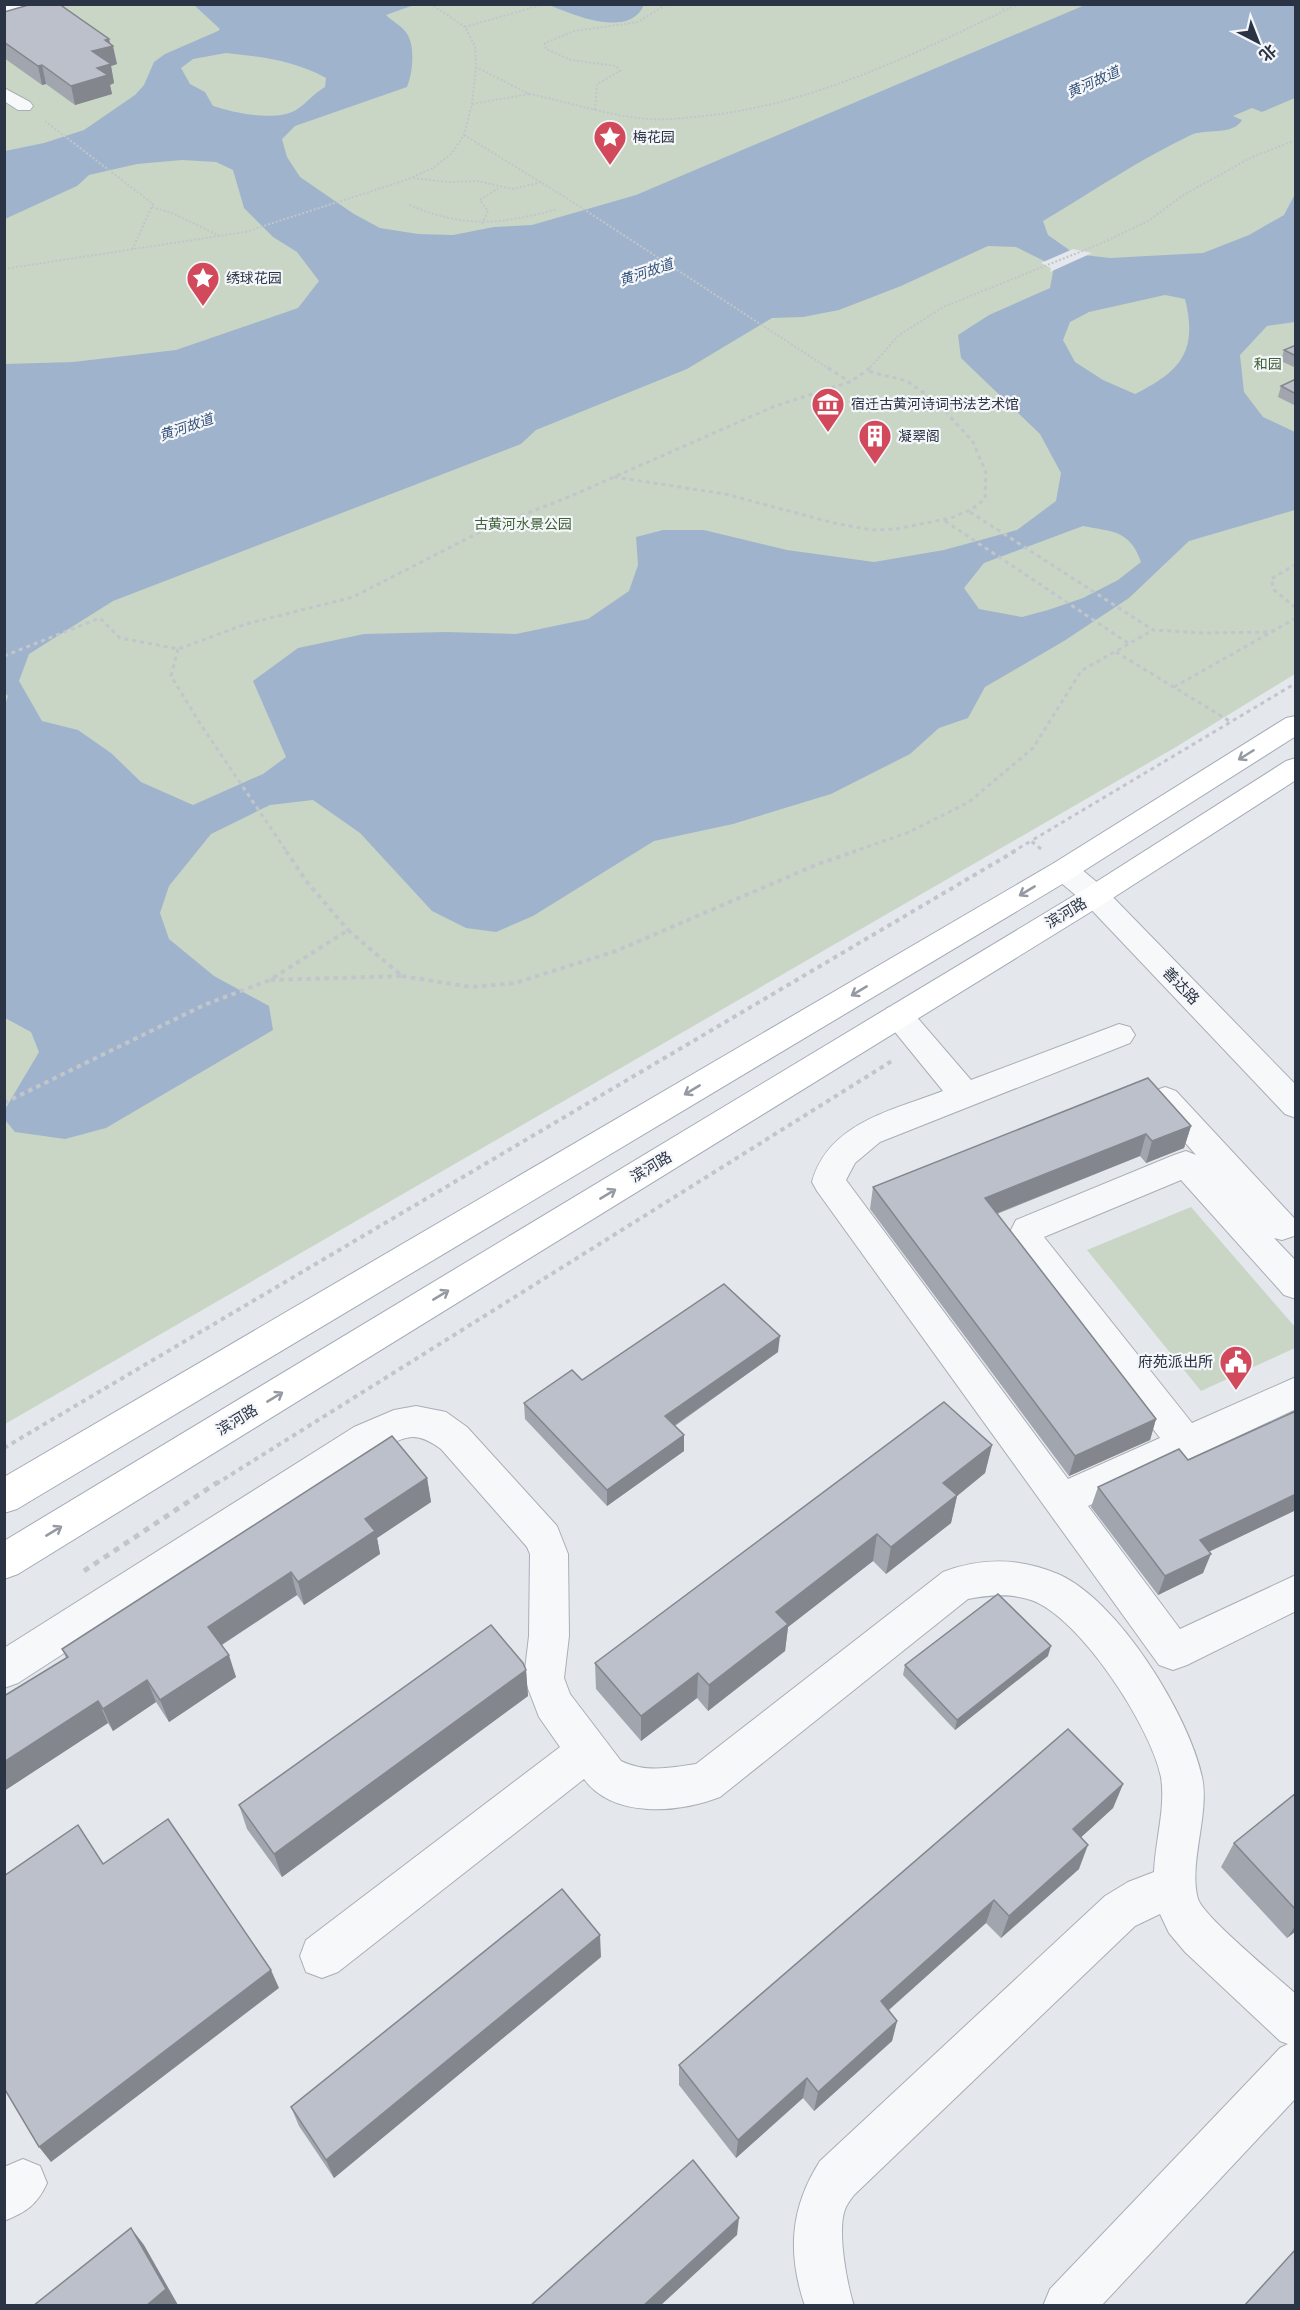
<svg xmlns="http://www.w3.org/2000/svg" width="1300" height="2310" viewBox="0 0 1300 2310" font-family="'Fira Sans','Noto Sans SC',sans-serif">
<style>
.green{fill:#c9d6c5}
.water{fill:#9fb4cc;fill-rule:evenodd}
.pier{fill:#e4e7ec}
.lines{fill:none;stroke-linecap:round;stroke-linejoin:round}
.minor-casing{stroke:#a9aeb7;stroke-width:2}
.major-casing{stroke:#a3abb8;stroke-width:2}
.path-far3{stroke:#c2c5cb;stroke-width:2;stroke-dasharray:2 2;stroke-linecap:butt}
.path-far2{stroke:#c2c5cb;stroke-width:3;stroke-dasharray:4 4;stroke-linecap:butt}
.path-far1{stroke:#c2c5cb;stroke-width:4;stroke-dasharray:4.5 4.5;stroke-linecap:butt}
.path{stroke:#c2c5cb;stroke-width:5;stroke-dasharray:6 6;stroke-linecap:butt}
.minor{fill:#f7f8fa;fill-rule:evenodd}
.major{fill:#fff;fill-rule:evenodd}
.wall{fill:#a1a5ae}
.shaded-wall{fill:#83868d}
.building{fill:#bbc0ca;stroke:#83868d;stroke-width:1.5}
.oneway{stroke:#959aa2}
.labels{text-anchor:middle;stroke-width:4.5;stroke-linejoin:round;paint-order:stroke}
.far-water-label{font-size:14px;font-style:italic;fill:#34527a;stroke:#f4f6f9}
.far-poi-label{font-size:14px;fill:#2b3445;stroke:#f4f6f9;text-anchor:start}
.far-park-label{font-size:14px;fill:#3f6138;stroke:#f4f6f9}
.street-label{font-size:15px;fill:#2b3445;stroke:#f4f6f9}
.poi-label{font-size:15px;fill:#2b3445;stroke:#f4f6f9;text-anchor:end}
</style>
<rect width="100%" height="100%" fill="#e4e7ec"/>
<path class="green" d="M36,4l1259,1v669l-119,73 -1171,677v-1411z
M1191,1207l104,120v21l-94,43 -114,-141z"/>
<path class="water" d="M194,5h220l-28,10c6,6 14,10 19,16 11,12 8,42 2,56l-112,39 -13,13 5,18 13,20 54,37 26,14 38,6 35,1 41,-8 38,-2 104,-30 449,-190h210v93l-33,14 -10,-4 -19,8 9,4c-9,16 -36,8 -51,15 -51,24 -99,57 -148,86l5,14 27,19 35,4 93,-5 46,-18 35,-20 11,-21v128l-28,4 -27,29 4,37 19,25 32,15v78l-106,31 -60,57 -65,43 -79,46 -17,31 -29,10 -29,26 -79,40 -98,30 -79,17 -121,75 -37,16 -30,-4 -34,-17 -72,-78 -47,-33 -43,5 -59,29 -42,52 -9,27 9,26 45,37 55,30 4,24 -167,98 -41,11 -50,-7 -10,-12 -1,-9 35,-59 -8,-20 -26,-14 -1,-310 4,-12 -4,-4 1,-328 68,-2 103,-12 122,-42 21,-27 -22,-29 -24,-15 -29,-29 -11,-38 -17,-8 -34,-2 -45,4 -48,11 -12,11 -72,33v-68l39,-8 40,-13 51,-35 9,-10 10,-23 11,-8 53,-23 2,-2zM226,53c36,4 67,7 100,25l-1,9c-12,7 -18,16 -29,23 -21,12 -61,3 -83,-4l-8,-14 -15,-8 -9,-16 12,-9zM988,246l28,1 38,19 -4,22 -61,27 -31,20 3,23 79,76 21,39 -5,28 -39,29 -73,20 -70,12 -87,-12 -83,-20h-41l-27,7 2,28 -9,26 -41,28 -72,15 -70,-2 -82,2 -66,14 -45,33 33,76 -23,17 -70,31 -52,-23 -30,-29 -33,-23 -36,-9 -23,-40 10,-27 84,-53 408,-157 15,-14 151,-61 85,-51 31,-1 36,-7 62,-24zM1165,295l20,4c13,52 -4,72 -50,95l-32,-14 -28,-18 -12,-22 7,-18 19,-10zM1083,526c30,6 47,4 58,36l-23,18 -35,18 -35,12 -26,7 -43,-8 -15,-21 20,-25z
M549,5h95c-15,34 -70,10 -95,0z"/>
<path class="pier" d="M1073,249l19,4 -42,19 1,-4 -10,-5z"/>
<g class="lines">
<defs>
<path id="minor" d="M4,4h21l-2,4 -19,5z
M4,88l26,14 3,4 -3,4h-12l-14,-9z
M1064,860l10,3 31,26 191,196v33l-11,-4 -200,-211 -31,-26 -4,-7 4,-7z
M898,1005l11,3 62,72 148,-56 11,3 5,8 -5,8 -250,99 -25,21 -9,17 222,299 92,-41 -142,-185 -10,-17 8,-16 158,-65 12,-4 10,4 -42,-48 -5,-8 5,-8 11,-4 11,4 118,127v18l-12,4 -8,-2 22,23v38l-12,-4 -103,-115 -137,57 148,186 104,-46v32l-208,97 92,123 116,-54v36l-109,54 -14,5 -14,-5 -342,-474 -5,-9c16,-59 81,-72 131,-91l-61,-75 5,-8z
M416,1406l30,6 21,15 90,99 11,28 1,82 -5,42 6,16 51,67c24,12 49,7 75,3l247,-192c39,-15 77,-14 115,2 60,26 131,141 144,203 8,37 -14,87 -4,122 5,17 80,79 98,95v104l-195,208h-58l7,-17 230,-241 8,-4 -8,-3 -95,-89 -16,-19 -9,-19 -25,12 -281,269c-3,4 -6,8 -8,12 -10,21 1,77 8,99h-49c-18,-53 -15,-98 15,-145l285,-265 23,-14 26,-10c1,-30 12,-65 7,-95 -10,-50 -81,-160 -130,-177 -20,-7 -43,-5 -63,-1l-248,198c-41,16 -107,22 -136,-18l-246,193 -16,6 -16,-6 -6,-16 6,-16 254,-193 -21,-30 -15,-39 5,-42 1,-82 -3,-7 -86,-98c-26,-19 -34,-13 -61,0l-362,234 -14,5v-40l350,-221 40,-17z
M23,2159l17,7 7,17c-10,22 -21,29 -43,38v-54z"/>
<path id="major" d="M1296,716v20l-222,141 -1057,632 -13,4v-36l1050,-614 232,-145z
M1296,758v22l-191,123 -1087,671 -14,5v-38l1081,-652 201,-128z"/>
</defs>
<use href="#minor" class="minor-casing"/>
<use href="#major" class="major-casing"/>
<path class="path-far3" d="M1002,4l2,8
M465,27l80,-23
M529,94c40,8 79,22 120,25 18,1 37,-1 55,-3 112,-12 214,-64 315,-112
M472,104l57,-10 -53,-27
M595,110l2,-26 23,-13 -4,-5 -45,-6 -25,-11 -1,-6 29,-12 64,-9 29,-18
M45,121l108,83 -21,46
M464,135l104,64 263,171
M413,178l35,4 29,-1 36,8 28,-7
M409,205c56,23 91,20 148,4
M152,207l22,7 46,22
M482,224l6,-13 -8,-11 20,-13
M4,269l241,-37 161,-52 27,-12 19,-15 12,-18 8,-31 4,-37 -1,-21 -10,-19 -34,-23
M868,370l30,-34 45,-29 159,-64 46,-22 34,-25 70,-39 44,-17"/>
<path class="path-far2" d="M828,368l22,14
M614,477l111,17 109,29 38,7 24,-1 55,-11 21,-9 13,-10 1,-26 -13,-31 -35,-39 -31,-22 -40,-10
M970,512l183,118 50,3 68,-1
M945,521l183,122
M1296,564l-25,15 3,11 22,18
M178,649l-7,27 30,49 86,127
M1116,652l115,70
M4,656l96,-38 20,20 58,11 68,-25 107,-27 129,-66 89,-35 204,-90 75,-24 20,-14
M1174,687l122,-69
M1041,849l-10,-8 265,-158
M852,852l55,-19 62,-31 64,-54 48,-77 72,-41
M1012,852l19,-11"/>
<path class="path-far1" d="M286,851l21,31 41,48
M348,930l54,46 -132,4z
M402,976l69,11 44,-4 101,-32 202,-87 38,-13
M4,1103l200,-98 66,-25
M4,1448l1011,-597
M216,1484l679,-425"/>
<path class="path" d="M84,1571l134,-89"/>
<use href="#minor" class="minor"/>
<use href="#major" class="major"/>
</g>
<path class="wall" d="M4,12l106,31 7,21 -6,2 3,17 -4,2 2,9 -37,11 -29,-21 -4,1 -38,-27z
M1296,345v23l-15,-7 3,-11z
M1296,379v27l-18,-9 3,-11z
M1191,1126l-7,22 -38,15 -6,-7 -143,58 159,205 -6,21 -81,36 -199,-267 3,-22z
M778,1352l-103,74 9,9v16l-77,55 -82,-87 -1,-16 58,-23z
M992,1445l-7,28 -28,23 -6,27 -65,51 -13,-13 -85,66 -3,24 -77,60 -11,-13 -56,43 -45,-52 -1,-26z
M1188,1460l108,50 -87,41 -6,22 -45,22 -67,-88 7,-20z
M427,1478l4,24 -54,36 3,16 -76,51 -7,-10 -75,50 14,32 -67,45 -13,-20 -43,29 -5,-8 -104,68v-95l62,-38 -4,-9z
M1048,1656l-93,74 -52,-55 2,-10z
M526,1670l2,26 -246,181 -35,-48 -8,-24z
M1123,1784l-10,24 -32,29 -2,32 -78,69 -15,-15 -97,87 8,11 -5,20 -78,70 -11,-13 -67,60 -57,-73v-20z
M1296,1793v138l-9,7 -66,-71 13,-24z
M601,1957l-267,221 -35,-52 -8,-19z"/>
<path class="shaded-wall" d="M109,39l2,7h2l4,18 -6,2 3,17 -4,2 2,9 -37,11 -4,-19 21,-35 13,-11z
M42,65l4,19 -4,1 -4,-19z
M1191,1126l-7,22 -38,15 6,-22z
M1146,1134l-6,22 -160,64 5,-22z
M780,1336l-2,16 -113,80v-16z
M1156,1419l-6,21 -81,36 6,-20z
M684,1435v16l-77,55v-16z
M992,1445l-7,28 -28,23 -6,27 -65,51 5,-27 52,-64z
M427,1478l4,24 -54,36 3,16 -76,51 -6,-23 67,-63z
M1296,1494v16l-104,50 8,-20z
M877,1534l-4,27 -85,66 -3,24 -77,60 1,-26 67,-73z
M1211,1554l-8,19 -45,22 7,-19z
M291,1572l6,23 -82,54 -7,-22z
M1051,1646l-3,10 -93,74 2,-10z
M229,1655l7,22 -67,45 -9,-22z
M526,1670l2,26 -246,181 -8,-23z
M698,1673l-1,25 -56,43v-25z
M147,1680l9,22 -43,29 -10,-22z
M98,1701l10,22 -104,68v-29z
M1123,1784l-10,24 -49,45 9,-24z
M1088,1845l-9,24 -78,69 8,-22z
M994,1900l-8,23 -111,99 6,-21z
M1296,1925v6l-9,7z
M600,1935l1,22 -267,221 -8,-18z
M271,1970l8,18 -228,174 -12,-15z
M897,2021l-5,20 -78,70 4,-19z
M807,2078l-4,20 -67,60 2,-18z
M739,2218l-2,17 -77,71h-17z
M131,2228l13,17 34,60 -1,1h-31z"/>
<path class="building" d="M32,4h27l50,35 -4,1 8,6 -21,5 19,13 -14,4 11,7 -37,11 -29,-21 -4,1 -34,-24v-30z
M1296,345v11l-12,-6z
M1296,379v15l-15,-8z
M1148,1078l43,48 -39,15 -6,-7 -161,64 171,221 -81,37 -202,-269z
M724,1284l56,52 -115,80 19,19 -77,55 -83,-87 48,-33 10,10z
M944,1402l48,43 -49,38 14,12 -66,52 -14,-13 -101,78 12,12 -79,61 -11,-12 -57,43 -46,-53z
M1296,1411v83l-96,46 11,14 -46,22 -67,-89 81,-38 9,11z
M392,1436l35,42 -62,41 10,12 -77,51 -7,-10 -83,55 21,28 -69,45 -13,-20 -44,29 -5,-8 -94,61v-66l64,-39 -6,-8z
M998,1594l53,52 -94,74 -52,-55z
M491,1625l32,38 3,7 -252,184 -35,-49z
M1068,1729l55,55 -50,45 15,16 -79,71 -15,-16 -113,101 16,20 -79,71 -11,-14 -69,62 -59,-75z
M1296,1793v117l-62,-67z
M168,1819l103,151 -232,177 -35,-59v-212l74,-51 25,39z
M562,1889l38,46 -274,225 -35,-53z
M693,2160l46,58 -96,88h-113z
M131,2228l35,61 -20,17h-113z
M1296,2249v57h-52z"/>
<defs><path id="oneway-shaft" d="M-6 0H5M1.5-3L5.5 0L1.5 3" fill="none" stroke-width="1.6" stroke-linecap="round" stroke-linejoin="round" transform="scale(1.5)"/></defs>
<g class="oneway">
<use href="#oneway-shaft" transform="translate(1246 755) rotate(148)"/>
<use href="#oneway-shaft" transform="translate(1027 891) rotate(149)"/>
<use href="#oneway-shaft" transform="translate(859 991) rotate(149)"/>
<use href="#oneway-shaft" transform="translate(692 1090) rotate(149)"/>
<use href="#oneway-shaft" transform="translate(608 1194) rotate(-31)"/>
<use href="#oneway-shaft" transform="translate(441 1295) rotate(-31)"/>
<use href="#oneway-shaft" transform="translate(275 1397) rotate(-31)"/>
<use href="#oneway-shaft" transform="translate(54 1531) rotate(-31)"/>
</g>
<defs>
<symbol id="sight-pin" viewBox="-11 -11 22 30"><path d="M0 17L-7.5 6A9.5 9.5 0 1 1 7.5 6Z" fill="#d1495b" stroke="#f4f6f9"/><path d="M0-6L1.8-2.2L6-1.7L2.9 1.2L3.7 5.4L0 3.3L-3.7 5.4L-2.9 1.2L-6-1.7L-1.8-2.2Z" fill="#fff"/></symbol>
<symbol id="museum-pin" viewBox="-11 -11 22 30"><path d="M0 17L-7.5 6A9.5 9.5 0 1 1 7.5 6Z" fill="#d1495b" stroke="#f4f6f9"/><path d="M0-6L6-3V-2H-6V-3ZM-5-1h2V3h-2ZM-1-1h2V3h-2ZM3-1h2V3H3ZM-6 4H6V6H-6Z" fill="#fff"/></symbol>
<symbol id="building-pin" viewBox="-11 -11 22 30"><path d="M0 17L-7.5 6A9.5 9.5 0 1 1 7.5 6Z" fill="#d1495b" stroke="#f4f6f9"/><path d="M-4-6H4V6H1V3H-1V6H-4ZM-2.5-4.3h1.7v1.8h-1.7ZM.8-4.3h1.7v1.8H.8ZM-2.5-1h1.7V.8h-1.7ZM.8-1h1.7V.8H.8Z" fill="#fff"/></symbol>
<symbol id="civic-pin" viewBox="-11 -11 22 30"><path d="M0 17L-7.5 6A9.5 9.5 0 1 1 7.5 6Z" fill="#d1495b" stroke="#f4f6f9"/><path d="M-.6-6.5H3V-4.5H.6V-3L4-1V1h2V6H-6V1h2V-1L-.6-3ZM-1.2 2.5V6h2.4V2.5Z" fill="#fff"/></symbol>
</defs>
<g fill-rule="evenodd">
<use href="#sight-pin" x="591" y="118" width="38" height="52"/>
<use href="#sight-pin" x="184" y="259" width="38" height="52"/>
<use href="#museum-pin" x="809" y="385" width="38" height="52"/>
<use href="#building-pin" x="856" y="417" width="38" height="52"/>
<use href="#civic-pin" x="1217" y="1343" width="38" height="52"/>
</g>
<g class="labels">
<g class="far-water-label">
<text transform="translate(1093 82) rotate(-24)" y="5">黄河故道</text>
<text transform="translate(646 272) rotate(-19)" y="5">黄河故道</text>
<text transform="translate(186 427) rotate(-19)" y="5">黄河故道</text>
</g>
<g class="far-poi-label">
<text x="633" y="142">梅花园</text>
<text x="226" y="283">绣球花园</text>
<text x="851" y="409">宿迁古黄河诗词书法艺术馆</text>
<text x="898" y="441">凝翠阁</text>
</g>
<g class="far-park-label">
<text x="1268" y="369">和园</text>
<text x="523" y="529">古黄河水景公园</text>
</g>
<g class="street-label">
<text transform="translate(1066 913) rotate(-31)" y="5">滨河路</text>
<text transform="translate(1181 986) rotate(46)" y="5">善达路</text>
<text transform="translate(651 1167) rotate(-31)" y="5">滨河路</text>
<text transform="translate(237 1420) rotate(-31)" y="5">滨河路</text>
</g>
<g class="poi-label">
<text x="1213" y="1367">府苑派出所</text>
</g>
</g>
<rect width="1300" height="2310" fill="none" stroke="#2b3445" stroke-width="12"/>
<g transform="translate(1258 42) rotate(138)" stroke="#f4f6f9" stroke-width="4.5" paint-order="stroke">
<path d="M0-4.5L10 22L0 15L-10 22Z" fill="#2b3445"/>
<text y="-9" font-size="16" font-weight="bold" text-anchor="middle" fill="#2b3445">北</text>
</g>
</svg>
